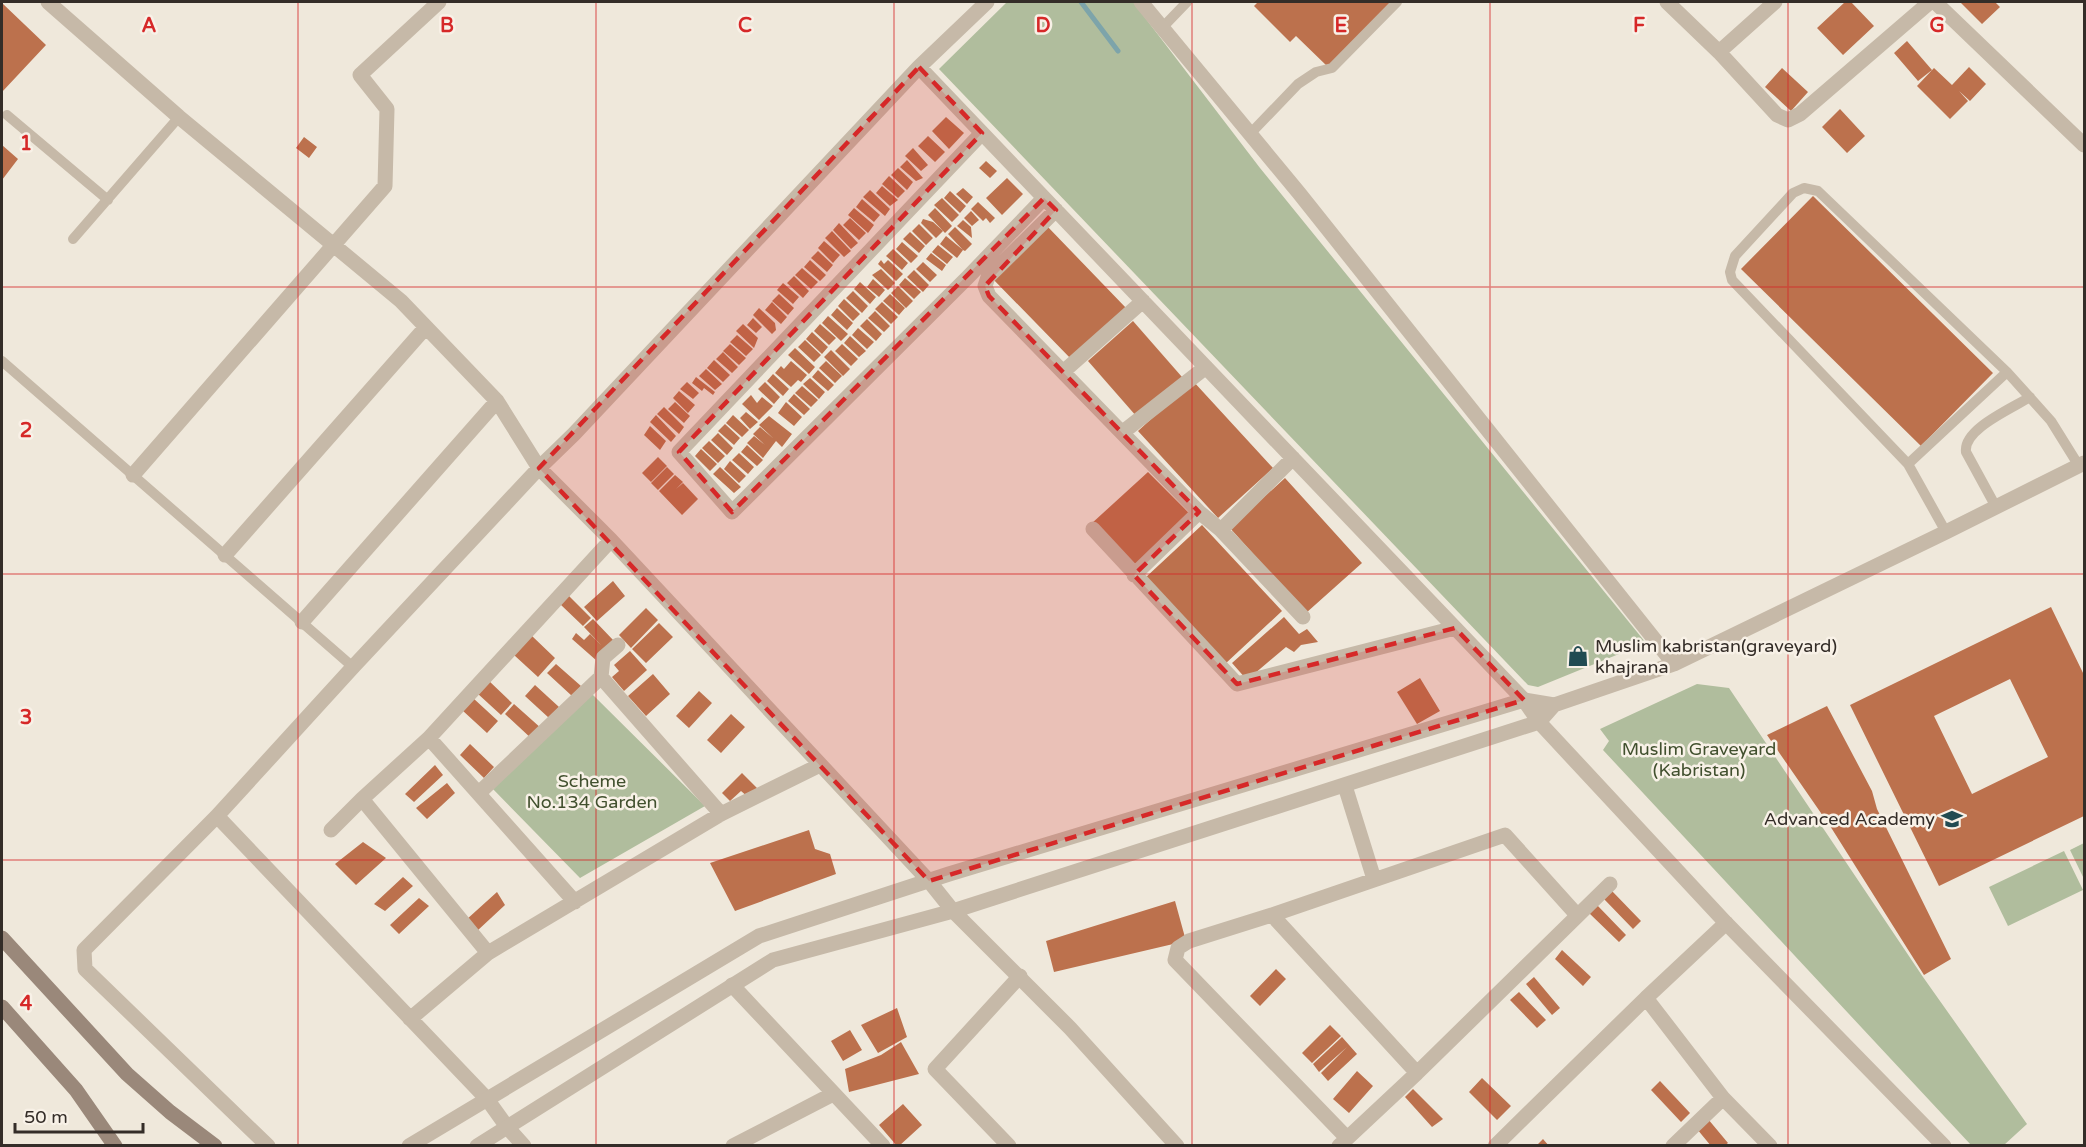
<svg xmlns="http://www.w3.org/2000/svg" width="2086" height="1147" viewBox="0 0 2086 1147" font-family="'Varela Round',sans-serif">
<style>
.green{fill:#b0bd9d}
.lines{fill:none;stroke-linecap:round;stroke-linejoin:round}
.stream{stroke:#7da4aa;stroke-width:5}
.building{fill:#bc714d;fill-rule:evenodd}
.service{stroke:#c6b9a8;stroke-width:10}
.minor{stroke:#c6b9a8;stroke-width:15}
.tertiary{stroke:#c6b9a8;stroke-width:15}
.secondary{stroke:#9a887a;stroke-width:15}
.marked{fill:#d62828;fill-opacity:0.2;stroke:#d62828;stroke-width:4.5;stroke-dasharray:12 8;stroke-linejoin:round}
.grid{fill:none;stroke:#d62828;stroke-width:1.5;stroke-opacity:0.55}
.labels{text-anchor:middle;stroke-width:5;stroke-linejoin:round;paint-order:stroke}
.poi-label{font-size:18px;fill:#342d28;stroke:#f8f1e7;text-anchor:start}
.park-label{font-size:18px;fill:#41502e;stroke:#f8f1e7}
.grid-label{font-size:20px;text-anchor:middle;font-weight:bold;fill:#d62828;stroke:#f8f1e7;stroke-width:5;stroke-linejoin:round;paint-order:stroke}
</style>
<rect width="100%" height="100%" fill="#efe8db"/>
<path class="green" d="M1007,2h126l127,166 386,475 -108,44 -10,-2 -589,-616z
M1697,684l32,4 194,289 104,147 -23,21h-33l-368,-395 6,-9 -9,-12z
M591,693l114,113 -125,72 -89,-91z
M2084,843v36l-14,-29z
M2064,851l19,39 -75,36 -19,-39z"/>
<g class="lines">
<path class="stream" d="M1081,2l37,49"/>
</g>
<path class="building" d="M1258,2h134l-64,65 -32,-31 -6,6 -36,-36z
M1845,2h6l23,24 -31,29 -26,-27z
M1960,2h35l5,5 -18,17z
M2,3l44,42 -44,47z
M1907,41l25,29 -14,11 -24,-28z
M1969,67l17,17 -16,17 -11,-10 9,10 -18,18 -33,-33 17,-18 18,17z
M1782,68l26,24 -17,19 -26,-24z
M1840,109l25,27 -18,17 -25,-26z
M946,117l18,16 -15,16 -17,-18z
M928,136l17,16 -10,10 -17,-16z
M304,137l13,10 -8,11 -13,-10z
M2,145l16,14 -16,21z
M913,148l15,17 -7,6 -16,-15z
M907,160l16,18 -7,3 -16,-14z
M986,161l11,10 -7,7 -11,-10z
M898,168l15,14 -6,8 -16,-15z
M889,176l16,15 -7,7 -16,-14z
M1007,178l16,16 -21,21 -16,-17z
M882,186l16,14 -8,6 -14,-13z
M963,188l10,9 -6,7 -11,-10z
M870,190l20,19 -5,7 -22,-19z
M950,191l16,15 -6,7 -16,-15z
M1813,196l180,177 -72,73 -180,-177z
M942,198l17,17 -7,7 -18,-17z
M862,199l18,16 -6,7 -18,-15z
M978,202l17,16 -5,5 -4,-5 -3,3 -12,-12z
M854,208l20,17 -6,8 -20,-18z
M935,208l17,18 -7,7 -17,-18z
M971,211l8,9 -7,6 -8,-8z
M850,218l16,15 -7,7 -16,-15z
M923,219l10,3 10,9 -7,7 -15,-15z
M963,220l8,7 1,11 -15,-12z
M839,223l19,20 -7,6 -18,-19z
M919,224l14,14 -7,7 -14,-14z
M1046,225l81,84 -54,52 -82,-84z
M955,227l17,17 -7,7 -2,-1 -6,8 -17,-14 6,-8 17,14 -15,-16z
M832,231l19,20 -7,6 -19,-19z
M910,232l15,14 -6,7 -16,-14z
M824,241l16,14 -7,8 -15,-15z
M902,242l16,14 -7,7 -15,-14z
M938,245l15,12 -6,7 -15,-12z
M893,249l15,14 -6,7 -16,-14z
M818,251l15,14 -6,7 -16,-14z
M931,253l15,12 -4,6 -16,-12z
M810,260l16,15 -6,6 -16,-14z
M881,260l3,4 4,-4 15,14 -7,7 -18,-17z
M923,262l14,13 -7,7 -14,-13z
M802,268l16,14 -7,7 -16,-14z
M881,269l14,14 -7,7 -16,-15z
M914,270l15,15 -6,7 -16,-15z
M794,276l15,15 -6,7 -16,-15z
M905,278l16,14 -7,7 -15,-14z
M873,279l12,11 -6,7 -12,-10z
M860,282l16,15 -6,7 -16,-15z
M783,283l16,14 -6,7 -16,-14z
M898,286l15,15 -7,7 -15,-15z
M853,291l15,15 -6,7 -16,-15z
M779,294l15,14 -6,7 -16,-14z
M890,294l15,14 -6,7 -16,-14z
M844,299l16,15 -7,7 -15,-15z
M772,302l15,15 -6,7 -16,-14z
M882,302l16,15 -7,7 -16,-15z
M759,308l16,15 1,7 -4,4 -19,-19z
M837,308l16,15 -6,7 -16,-15z
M875,311l15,15 -6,6 -16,-14z
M828,316l20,18 -7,7 -19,-18z
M753,318l9,9 -6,6 -9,-8z
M867,319l15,15 -6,7 -16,-15z
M1133,321l49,56 -45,40 -49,-56z
M743,324l15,14 -4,10 -18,-17z
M820,324l16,14 -7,7 -15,-14z
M858,328l16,14 -7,7 -15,-14z
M812,332l16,15 -6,7 -16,-15z
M737,335l16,14 -7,7 -16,-14z
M850,336l16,15 -7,6 -15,-14z
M805,340l16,15 -7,7 -16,-15z
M730,344l16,14 -7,7 -16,-14z
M842,344l16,15 -7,7 -16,-15z
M795,348l20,19 -6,7 -21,-19z
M831,350l19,19 -7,7 -19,-19z
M723,352l15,15 -6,6 -16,-14z
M714,360l16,15 -7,7 -16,-14z
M791,361l16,14 -6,7 -3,-2 -7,7 -16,-14 6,-7 3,3z
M826,361l16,15 -7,7 -16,-15z
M706,369l16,15 -7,6 -16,-14z
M818,370l16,15 -6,6 -16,-14z
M773,374l16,15 -6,7 -16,-15z
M696,377l19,15 -2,3 -9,-7 -2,3 -10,-8z
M810,378l15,14 -6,7 -16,-15z
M1193,381l80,87 -55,50 -80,-87z
M687,382l12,11 -6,6 -13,-10z
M765,382l15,15 -6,7 -16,-15z
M802,386l16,14 -7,7 -16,-14z
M679,391l16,14 -7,8 -15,-15z
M794,394l16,15 -6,6 -16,-14z
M751,395l6,8 5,-6 11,9 -14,14 -17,-16z
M675,402l15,14 -6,7 -16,-14z
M786,402l16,15 -8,9 -16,-13z
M664,407l20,20 -5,7 -22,-20z
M746,412l12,10 -8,7 -10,-11z
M656,415l20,21 -5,6 -21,-20z
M733,415l16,15 -7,7 -16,-14z
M769,416l23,18 -10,13 -6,-6 -13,17 -16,-15 7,-7 11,9 -12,-11 7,-7 14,12 -15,-14z
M725,424l15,14 -6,7 -16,-14z
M650,426l16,15 -6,9 -16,-15z
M718,433l15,15 -6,7 -16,-15z
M709,441l16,15 -7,7 -16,-15z
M747,445l16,15 -6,6 -16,-14z
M701,449l16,15 -7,7 -15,-15z
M739,453l15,14 -6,7 -16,-14z
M658,457l9,9 -16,16 -9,-9z
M730,461l16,15 -7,7 -15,-14z
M667,467l7,7 -16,16 -7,-7z
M720,467l21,20 -7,6 -21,-19z
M1148,472l41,41 -57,55 -41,-44z
M675,475l8,7 -7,7 7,-6 15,16 -16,16 -23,-24z
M1285,478l77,85 -56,50 -76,-85z
M1202,525l80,86 -57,53 -80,-86z
M613,581l12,15 -28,25 -13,-14z
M568,595l23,23 -8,8 -23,-22z
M2051,607l33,68v141l-145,70 -89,-181zM2010,679l38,78 -76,37 -38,-78z
M646,608l12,12 -27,28 -12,-13z
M1284,617l15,17 8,-5 11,13 -17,3 -7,7 -8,-5 -39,33 -15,-17z
M593,619l21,22 -17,20 -25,-22 4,-6 8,7 6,-6 11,11 -17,-18z
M659,623l14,14 -27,26 -14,-14z
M532,636l23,22 -17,19 -24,-22z
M630,651l17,19 -23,21 -12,-14 7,-6 -5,-6z
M556,664l25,22 -9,10 -25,-23z
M653,674l17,20 -24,22 -18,-20z
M1420,678l20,33 -23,13 -20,-32z
M488,680l24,23 -11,12 -24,-22z
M535,685l24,22 -10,11 -24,-22z
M699,691l13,12 -23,25 -13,-12z
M473,698l25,23 -11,12 -25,-23z
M514,704l28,25 -9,11 -28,-26z
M1827,706l45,85 5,18 74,150 -27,16 -92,-146 -65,-94z
M731,714l14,13 -24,26 -14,-13z
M470,744l24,23 -10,11 -24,-23z
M435,765l8,10 -29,27 -9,-8z
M742,773l15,15 -9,9 -7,-6 -11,10 -8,-8z
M447,783l8,10 -28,26 -11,-11z
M809,830l6,19 15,5 6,20 -101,37 -25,-48z
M363,842l23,16 -30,27 -21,-21z
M403,877l10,9 -28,25 -11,-7z
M1612,891l29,30 -8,8 -29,-30z
M497,892l8,13 -28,26 -11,-11z
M419,898l10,8 -30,28 -9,-9z
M1175,901l11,40 -132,31 -8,-31z
M1597,905l29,30 -7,7 -30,-29z
M1562,950l29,27 -8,9 -28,-27z
M1276,969l10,10 -26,27 -10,-10z
M1534,977l26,31 -8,7 -26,-31z
M1519,992l27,28 -9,8 -27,-28z
M897,1008l10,29 -29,16 -17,-28z
M1330,1025l11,11 -29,27 -10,-10z
M850,1030l12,20 -19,11 -12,-20z
M1342,1037l15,17 -29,27 -7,-8 26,-26 -28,25 -6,-8z
M901,1042l18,32 -70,18 -4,-23 36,-14z
M1357,1071l16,15 -24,27 -16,-14z
M1482,1078l29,28 -14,14 -28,-28z
M1660,1081l30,32 -9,9 -30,-32z
M1413,1089l30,30 -11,8 -27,-30z
M903,1104l19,21 -23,21h-2l-18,-21z
M1708,1119l20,24 -4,3h-13l-14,-17z
M1543,1139l6,7h-13z"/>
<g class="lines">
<path class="service" d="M1162,28l25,-26
M7,115l101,85
M1250,134l48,-50 18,-12 16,-4 65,-66
M73,239l106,-122
M2,361l351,306
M2007,372l44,49 28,45
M1908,464l99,-92 -189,-181 -14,-3 -11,5 -58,63 -5,16 2,8 176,184 38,68
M1996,507l-30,-55c-3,-23 45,-43 64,-55"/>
<path class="minor" d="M48,2l131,115 222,184 96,100 42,67 72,72 318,341
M1667,2l52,50 58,63 11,5 12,-6 130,-112
M1935,2l149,143
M1719,52l56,-50
M919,67l605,633
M982,133l-303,319 53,60 236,-235 76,-79
M1056,210l-68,67 -3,9 4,10 210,216 22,18 82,87
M1063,372l80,-71
M1123,432l83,-65
M133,475l252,-289 2,-77 -27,-34 79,-73
M1093,529l144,155 218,-56
M1221,530l72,-72
M225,555l201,-228
M1134,575l65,-63
M302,622l195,-221
M601,677l120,137
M429,738l146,164
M1345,786l29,93
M479,793l122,-116 2,-19 15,-13
M362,799l126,154 -78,66
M217,816l270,283 20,28 17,19
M331,830l31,-31 67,-61 182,-198
M1272,915l-83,26 -11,7 -3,12 172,178
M488,953l233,-139 99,-49
M732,985l151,161
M1646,998l77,100 47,48
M1417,1073l-145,-158 233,-80 72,80
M268,1146l-183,-177 -1,-19 133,-134 136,-149 186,-199 35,-34 345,-367 68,-65
M733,1146l100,-52
M1009,1146l-74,-77 85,-93
M1339,1146l78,-73 193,-189
M1495,1146l151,-148 80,-75
M1673,1146l50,-48"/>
<path class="tertiary" d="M1141,2l158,191 375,471
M1524,700l15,22 187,201 218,223
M929,881l24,30 117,117 107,118
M409,1146l350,-210 190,-62 575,-174 30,5 120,-41 272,-132 138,-69
M477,1146l296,-186 180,-49 586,-189 15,-17"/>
<path class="secondary" d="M2,938l125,136 43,38 45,34
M2,1007l74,83 39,56"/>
</g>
<path class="marked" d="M919,67l63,66 -303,319 53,60 312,-314 12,12 -71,76 4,10 210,216 -65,63 103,109 218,-56 69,72 -595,181 -390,-413z"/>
<path class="grid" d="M298,2v1144M596,2v1144M894,2v1144M1192,2v1144M1490,2v1144M1788,2v1144M2,287h2082M2,574h2082M2,860h2082"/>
<defs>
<symbol id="shop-bare" viewBox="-9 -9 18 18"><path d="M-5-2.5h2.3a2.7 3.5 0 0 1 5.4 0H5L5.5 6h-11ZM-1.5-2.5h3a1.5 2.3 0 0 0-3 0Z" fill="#214b52" stroke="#f8f1e7" stroke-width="2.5" paint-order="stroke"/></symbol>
<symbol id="university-bare" viewBox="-9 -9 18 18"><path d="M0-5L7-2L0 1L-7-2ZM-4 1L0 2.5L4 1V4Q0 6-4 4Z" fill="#214b52" stroke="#f8f1e7" stroke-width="2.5" paint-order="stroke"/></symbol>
</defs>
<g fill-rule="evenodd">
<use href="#shop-bare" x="1563" y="641" width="30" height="30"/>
<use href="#university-bare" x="1937" y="804" width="30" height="30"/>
</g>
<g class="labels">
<g class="poi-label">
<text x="1595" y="652">Muslim kabristan(graveyard)<tspan x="1595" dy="21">khajrana</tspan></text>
<text x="1935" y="825" text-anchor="end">Advanced Academy</text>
</g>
<g class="park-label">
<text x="1699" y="755">Muslim Graveyard<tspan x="1699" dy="21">(Kabristan)</tspan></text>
<text x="592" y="787">Scheme<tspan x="592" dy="21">No.134 Garden</tspan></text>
</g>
</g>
<g class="grid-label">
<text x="149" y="32">A</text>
<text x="447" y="32">B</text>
<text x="745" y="32">C</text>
<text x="1043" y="32">D</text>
<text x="1341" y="32">E</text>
<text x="1639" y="32">F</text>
<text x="1937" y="32">G</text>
<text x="26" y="150">1</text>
<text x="26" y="437">2</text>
<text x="26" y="724">3</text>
<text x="26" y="1010">4</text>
</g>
<rect width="2086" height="1147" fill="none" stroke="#342d28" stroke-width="6"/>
<path d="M15 1123v9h128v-9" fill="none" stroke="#342d28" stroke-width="3"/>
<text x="24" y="1123" font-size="18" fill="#342d28" stroke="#f8f1e7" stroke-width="4.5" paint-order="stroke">50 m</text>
</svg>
